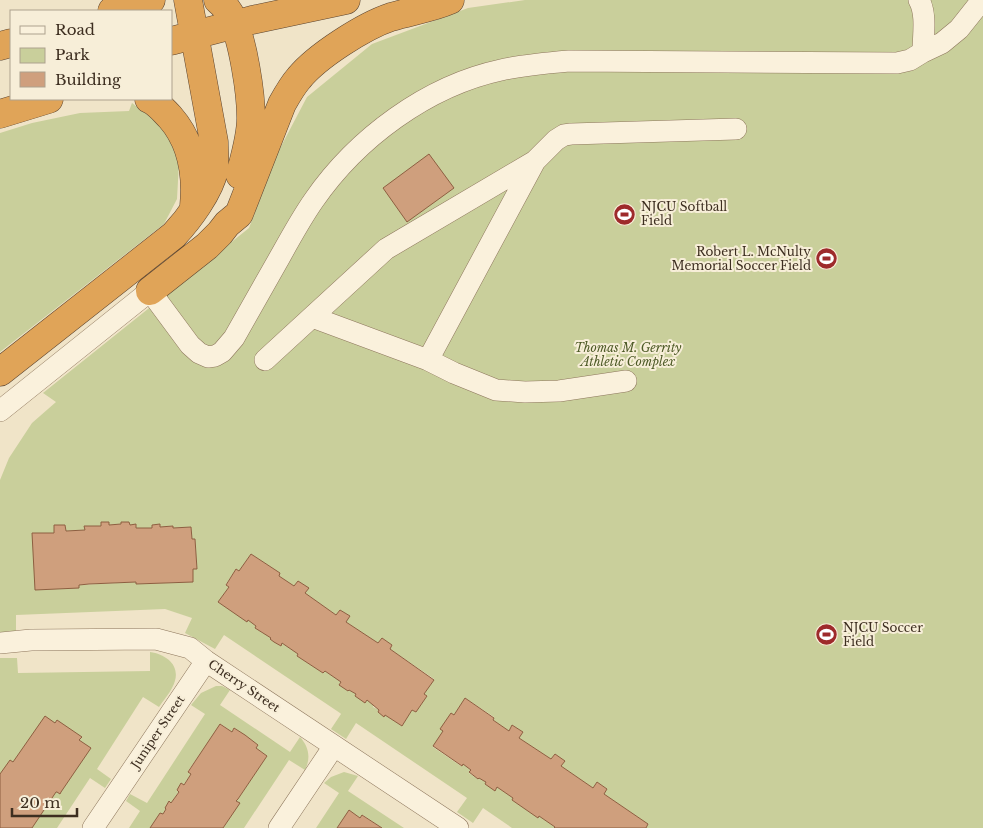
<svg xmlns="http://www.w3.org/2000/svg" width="983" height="828" viewBox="0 0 983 828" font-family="'Libre Baskerville',serif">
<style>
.green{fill:#c9cf9b;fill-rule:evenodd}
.building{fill:#cf9f7d;stroke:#8d5f41}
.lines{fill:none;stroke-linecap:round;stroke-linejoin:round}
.minor-casing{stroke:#8d765c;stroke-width:22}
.highway-casing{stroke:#5b4430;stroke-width:29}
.minor{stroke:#faf1dc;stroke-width:21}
.highway{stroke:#e0a458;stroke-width:28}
.labels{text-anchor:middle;stroke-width:4;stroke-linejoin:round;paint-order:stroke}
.poi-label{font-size:12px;fill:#3d2e20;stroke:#f7eed8;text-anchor:start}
.park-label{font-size:12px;font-style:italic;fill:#4d5a26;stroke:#f7eed8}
.street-label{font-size:12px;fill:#3d2e20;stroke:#f7eed8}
</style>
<rect width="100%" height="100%" fill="#f0e4c8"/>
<path class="green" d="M525,0h458v828h-337l2,-4 -44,-30 3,-5 -10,-7 -4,6 -32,-22 3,-5 -9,-7 -4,5 -32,-21 4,-6 -11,-7 -3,6 -16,-11 1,-3 -29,-19 -32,49 28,19 2,-2 8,6 -2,3 9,6 1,-1 7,4 -1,2 10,6 2,-3 16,11 -1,2 25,17 2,-1 16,11 -1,1h-42l-29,-20 -10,15 -16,-11 10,-14 -111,-75 -10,16 -15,-10 10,-15 -1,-1 -116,-78 -9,14 -30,-16 7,-15 -27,-9 -149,6v18l-16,1v-154l9,-22 23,-35 24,-21 -13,-9 206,-165 28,-74 30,-57 65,-53 96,-36zM101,522h7l1,3 12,-1v-2h8l1,3h6v3h16v-3l8,-1v3l12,-1 1,2 18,-1 1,12h3l2,30h-4v13l-56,2 -1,-2 -57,3v3l-47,-54 22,-1 1,-8h10l1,6 19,-1v-4h16zM251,554l29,19 -1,3 15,10 4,-5 10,7 -3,5 31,22 4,-5 10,6 -4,6 32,21 4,-5 10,7 -2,4 44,30 -10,15 3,2 -11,16 -4,-2 -10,16 -17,-11 -1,1 -6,-4 1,-2 -6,-3 1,-2 -7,-5 -2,2 -10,-6 1,-2 -7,-4 -1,1 -9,-6 2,-3 -16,-11 -2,2 -26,-17 1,-2 -16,-11 -2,3 -15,-13 -1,1 -9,-6 1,-2 -8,-6 -1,1 -29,-19 11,-15 -3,-3 10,-15 3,2z
M132,103l34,26 13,33 -2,37 -13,25 -164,128v-219l32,-10 48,-10 49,-2z
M150,652c19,3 33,16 22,36 -3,6 -9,13 -13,19l-16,-10 -46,72 14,10 -6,9 -15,-10 -33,50h-57v-170h17l1,15 132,-2z
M216,686h6l8,4 -10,15 70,47 10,-15c9,10 11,21 5,33l-16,-10 -45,68h-21l16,-25 -3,-2 2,-2 29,-43 -11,-8 2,-3 -24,-17 -2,4 -11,-8 -33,47 3,3 -20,29 -2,-1 -6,12 -3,-1 -10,15h-21l11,-17 -14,-10 4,-7 17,9 58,-89 -14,-9 10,-12z
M344,772l14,4 -10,15 56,37h-22l-19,-13 -3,3 -11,-7 -12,17h-21l23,-35 -15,-10 7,-6z"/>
<path class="building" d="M429,154l25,34 -47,34 -24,-34z
M101,522h8v3l12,-1v-2h8l1,3 6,-1v4h16v-3l8,-1v3l13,-1v2l18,-1 1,12h3l2,30h-4v13l-57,2v-2l-47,2 -10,1v3l-44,2 -3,-57h22v-8h11l1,6 19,-1 -1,-4h17z
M251,554l29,19 -1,3 15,10 4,-5 11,7 -4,5 31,22 4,-5 10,6 -4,6 32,21 4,-5 10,7 -2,4 44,31 -10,14 3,2 -11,16 -4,-2 -10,16 -17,-11 -1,2 -6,-5 1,-2 -12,-10 -2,3 -10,-7 1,-2 -7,-4 -1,1 -9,-6 2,-3 -16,-11 -2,2 -26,-17 1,-2 -16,-11 -1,3 -7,-4 -4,-3 1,-1 -16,-10 1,-2 -8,-6 -1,2 -29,-20 11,-15 -3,-2 10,-16 3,2z
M465,698l29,20 -1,2 16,11 3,-6 11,7 -4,6 32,21 4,-5 10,7 -4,5 32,22 4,-6 10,7 -3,5 44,30 -2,4h-92l1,-1 -16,-11 -1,2 -26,-18 1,-2 -16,-11 -2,4 -10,-7 1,-2 -2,-1 -5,-3 -1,1 -9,-7 2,-2 -8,-6 -1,2 -29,-20 10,-15 -3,-2 11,-16 3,2z
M45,716l10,7 2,-3 25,17 -3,3 12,8 -30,44 -1,2 -3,-2h-1l-24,36h-32v-54l10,-14 3,2z
M220,724l12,8 2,-4 11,7 13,10 -2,3 11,8 -29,43 -2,2 4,2 -17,25h-73l10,-15 3,1 3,-5 -1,-1 4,-7 2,2 8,-11 -2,-2 4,-7 3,2 7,-11 -3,-2z
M349,810l11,8 2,-3 20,13h-45z"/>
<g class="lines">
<defs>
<path id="minor" d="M919,0c8,14 4,36 4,52
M535,161l-107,199 26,13 42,17 29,2 34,-1 67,-10
M312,317l116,43
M265,360l121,-111 149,-88 21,-21 8,-5 7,-1 165,-5
M0,411l150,-120 40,54 9,8 9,4 7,-1 7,-4 12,-14c16,-28 31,-55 47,-83 10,-18 21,-38 33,-55 43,-62 113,-114 187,-130 22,-5 45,-7 68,-9l328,2 13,-3 13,-8 19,-9 17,-14 23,-29
M0,643l31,-3 125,-1 34,9 16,13 252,167
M93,828l113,-167
M279,828l55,-82"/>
<path id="highway" d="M218,0c6,5 11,11 14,18 11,23 19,75 19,100 0,19 -6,38 -11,57
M112,11l39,-11
M171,41l81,-21 94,-20
M0,46l11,-3
M149,99c9,4 14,11 21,18 22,25 27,57 24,89
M0,114l49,-15
M150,291l57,-45 13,-13 7,-9 12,-10 43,-110c5,-9 10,-18 17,-26 18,-22 65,-52 92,-61 20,-6 41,-9 59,-17
M0,372l174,-137c14,-15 36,-44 40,-65 1,-9 0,-19 0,-28l-26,-142"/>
</defs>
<use href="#minor" class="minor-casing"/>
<use href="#highway" class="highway-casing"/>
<use href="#minor" class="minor"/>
<use href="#highway" class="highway"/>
</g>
<defs>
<symbol id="stadium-disc" viewBox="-11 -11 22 22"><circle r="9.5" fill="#9e2a2b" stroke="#f7eed8"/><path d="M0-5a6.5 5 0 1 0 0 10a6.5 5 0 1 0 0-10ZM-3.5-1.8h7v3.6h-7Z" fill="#fff"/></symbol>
</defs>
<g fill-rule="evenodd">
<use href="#stadium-disc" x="612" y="202" width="25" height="25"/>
<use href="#stadium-disc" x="814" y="246" width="25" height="25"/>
<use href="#stadium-disc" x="814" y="622" width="25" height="25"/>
</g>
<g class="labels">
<g class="poi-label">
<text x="641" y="211">NJCU Softball<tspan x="641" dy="14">Field</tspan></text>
<text x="811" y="256" text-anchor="end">Robert L. McNulty<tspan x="811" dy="14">Memorial Soccer Field</tspan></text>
<text x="843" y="632">NJCU Soccer<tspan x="843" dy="14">Field</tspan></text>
</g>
<g class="park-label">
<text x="628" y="352">Thomas M. Gerrity<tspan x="628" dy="14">Athletic Complex</tspan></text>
</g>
<g class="street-label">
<text transform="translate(244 686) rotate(34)" y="4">Cherry Street</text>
<text transform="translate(158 732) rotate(-56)" y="4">Juniper Street</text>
</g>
</g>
<rect x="10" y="10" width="162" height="90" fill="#f7eed8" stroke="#ada18e"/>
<rect x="20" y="26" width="25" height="8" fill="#faf1dc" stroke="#ada18e"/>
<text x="55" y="35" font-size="15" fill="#3d2e20">Road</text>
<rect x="20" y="48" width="25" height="15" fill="#c9cf9b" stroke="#ada18e"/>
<text x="55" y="60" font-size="15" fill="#3d2e20">Park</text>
<rect x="20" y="72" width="25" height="15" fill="#cf9f7d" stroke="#ada18e"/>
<text x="55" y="85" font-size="15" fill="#3d2e20">Building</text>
<path d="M12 808v8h65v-8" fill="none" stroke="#3d2e20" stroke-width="2.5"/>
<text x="20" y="808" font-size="15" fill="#3d2e20" stroke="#f7eed8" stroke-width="4" paint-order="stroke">20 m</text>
</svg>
